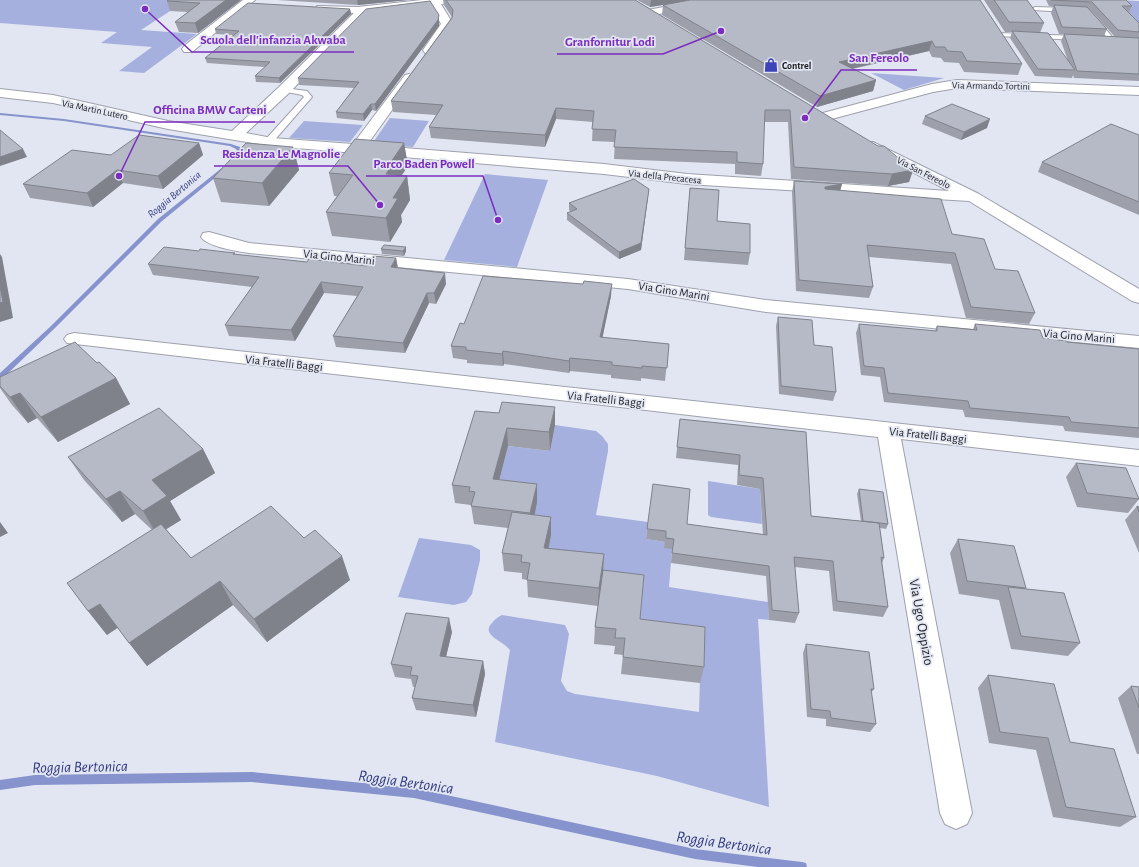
<svg xmlns="http://www.w3.org/2000/svg" width="1139" height="867" viewBox="0 0 1139 867" font-family="'Alegreya Sans',sans-serif">
<style>
.green{fill:#a5b0de}
.lines{fill:none;stroke-linecap:round;stroke-linejoin:round}
.stream{fill:#8693cc;fill-rule:evenodd}
.service-casing{stroke:#9ea1ad;stroke-width:2}
.minor-casing{stroke:#9ea1ad;stroke-width:2}
.service{fill:#fff;fill-rule:evenodd}
.minor{fill:#fff;fill-rule:evenodd}
.wall{fill:#9da0aa;fill-rule:evenodd}
.shaded-wall{fill:#7f828b}
.building{fill:#b6bac6;stroke:#7f828b}
.labels{text-anchor:middle;stroke-width:3.5;stroke-linejoin:round;paint-order:stroke}
.far-poi-label{font-size:10px;font-weight:bold;fill:#1c1d21;stroke:#e2e6f2;text-anchor:start}
.far-street-label{font-size:10px;fill:#1c1d21;stroke:#e2e6f2}
.far-water-label{font-size:11px;font-style:italic;fill:#323b81;stroke:#e2e6f2}
.street-label{font-size:12px;fill:#1c1d21;stroke:#e2e6f2}
.near-street-label{font-size:14px;fill:#1c1d21;stroke:#e2e6f2}
.near-water-label{font-size:16px;font-style:italic;fill:#323b81;stroke:#e2e6f2}
.leader{fill:none;stroke:#7b2cbf;stroke-width:1.5}
.callout-dot{fill:#7b2cbf;stroke:#e2e6f2;stroke-width:1.5}
.callout-label{font-size:13px;text-anchor:middle;font-weight:bold;fill:#7b2cbf;stroke:#e2e6f2;stroke-width:3.5;stroke-linejoin:round;paint-order:stroke}
</style>
<rect width="100%" height="100%" fill="#e2e6f2"/>
<path class="green" d="M0,0h187l-46,30 56,4 -53,39 -25,-2 33,-24 -51,-4 16,-11 -117,-9z
M1117,0l22,1v22z
M871,73l73,5 -40,12z
M390,118l39,3 -16,26 -35,-2 -4,-4z
M304,121l59,4 -13,17 -61,-4z
M485,174l63,6 -31,87 -73,-7z
M555,425l41,6 6,5 6,8v7l-12,64 52,7 -2,17 19,3 7,7 -3,38 99,15 1,18 -11,-1 11,188 -112,-31 -162,-34 15,-92c-6,-9 -30,-15 -18,-27 3,-4 6,-6 10,-8l63,10 4,9 -8,47 6,10 8,3 124,18 2,-68 -63,-8 4,-43 -97,-28 -50,-68 13,-51 42,5z
M708,481l52,8 2,35 -51,-7 -3,-2z
M419,538l52,7 9,5v10l-8,34 -6,8 -12,3 -56,-8z"/>
<g class="lines">
<path class="stream" d="M0,113l64,6 167,25 9,3 2,6 -3,5h-2l-2,-1 3,-4 -2,-4 -6,-3 -166,-25 -64,-6z
M223,167l4,1 -65,53 -107,107 -53,51h-2v-6l51,-47 107,-107z
M252,772l162,16 281,61 107,13 4,1 1,4h-49l-63,-8 -281,-61 -162,-16 -217,3 -35,5v-10l35,-5z"/>
<defs>
<path id="service" d="M1035,7l33,1 3,2 -3,2 -35,-2 -1,-1z
M1093,19h4l17,20v2h-4l-17,-20z
M999,33l79,3 3,2 -3,2 -81,-4 -1,-1z
M284,88l23,3 5,6 -40,46h-6v-4l38,-42 -2,-2 -20,-4 -2,-1z"/>
<path id="minor" d="M243,0h12l-63,52h-8l-2,-3 2,-3z
M422,0h35l-1,2 -15,2 12,20 -20,29h-8l-2,-3 18,-26 -10,-19 -65,8 -77,80 -43,40 26,5 81,6 52,-69 4,-1 6,4 -48,67 237,19 83,10 262,17 -81,-42 -2,-3 2,-3 5,-1 106,52 160,95v14l-7,-2 -163,-100 -282,-17 -83,-10 -332,-28 -104,-17 -115,-26 -53,-6v-8l53,6 115,26 64,10 47,-44 75,-74 -33,-2 -5,-3 1,-2 41,1z
M700,0h22l-5,3 -69,13 -5,-3 5,-3z
M957,80l182,7v8l-182,-7 -24,4 -109,29 -5,-1 -2,-3 2,-3 113,-30z
M209,232l40,11 379,36 138,21 373,36v12l-373,-36 -138,-23 -379,-36c-12,-2 -41,-6 -48,-16l2,-4z
M74,333l1065,117v16l-238,-27 71,374 -5,11 -11,5 -11,-5 -5,-11 -62,-376 -811,-94 -3,-4 3,-4z"/>
</defs>
<use href="#service" class="service-casing"/>
<use href="#minor" class="minor-casing"/>
<use href="#service" class="service"/>
<use href="#minor" class="minor"/>
</g>
<path class="wall" d="M169,0h72l-43,33 -19,-1 -4,-10 13,-10 -18,-1 -3,-10z
M277,0h131l-50,5z
M443,0h192l278,170 -4,12 -21,4 -97,-7 -3,-57h-24l-1,42 -2,12 -26,-2v-10l-121,-5 1,-17 -23,-1 1,-19 -37,-3 -11,28 -114,-9 -2,-11 7,-12 -43,-3 -2,-11 61,-84 -8,-12z
M637,0h343l42,64 -4,11 -54,-3 -5,-9 -15,-1 -3,-4 -9,-1 -3,-6 -76,18 23,11 -3,11 -56,16 -155,-92 1,-10 -13,2z
M984,0h43l17,23 -4,10 28,28 -7,-20 3,-7h-5l-8,-21 2,-6 -4,-1 -3,-6h80l6,6 -3,6 10,11v58l-65,-3 -1,-3 -1,3 -37,-2 -25,-38 2,-6h-7zM1089,8l26,29 -11,-1 3,-7z
M350,9l1,5 -71,69 -24,-1 -1,-6 10,-9 -58,-4 -2,-5 28,-23 -17,-1 -1,-5z
M439,15v11l-63,85 -4,-1 -8,11 -27,-3 -1,-6 18,-24 -55,-3 -1,-7z
M925,116l62,12 -26,12 -39,-16z
M1139,135v80l-101,-43 4,-10z
M199,143l4,12 -40,34 -40,-6 -30,24 -63,-9 -7,-14 88,-29z
M404,143l4,23 -7,10h6l3,24 -9,15 1,7 -12,20 -58,-6 -6,-24 11,-16h-3l-5,-23z
M293,147l6,23 -30,36 -48,-4 -8,-24z
M794,181l48,3 -2,7 112,43 43,35 40,44 -6,11 -63,-6 -15,-54 -82,-7 4,30 -4,11 -73,-7 -4,-99z
M690,188l27,33 33,32 -2,12 -64,-5z
M649,189l-8,61 -22,9 -52,-39v-7l4,-1 -2,-2v-7z
M406,247v4l-2,5 -22,-2 -1,-5z
M199,251l36,2v2l72,7 60,4 29,-8 2,10 48,16 -10,20 -7,-1 -24,50 -69,-6 -3,-11 24,-40 -33,-3 -29,48 -66,-5 -4,-11 27,-38 -99,-12 -5,-11z
M611,296l-9,42 67,6 -4,37 -24,-3v3l-30,-3v-3l-41,-4 -1,2 -65,-9 -1,2 -36,-3v-3l-14,-2 -2,-12 13,-22z
M778,317l36,28 22,47 -3,9 -54,-7 -3,-68z
M859,324l76,7 2,-5 36,3 2,-5 68,14 24,4 72,7v89l-74,-7 -2,-5 -98,-9 -2,-7 -79,-8 -4,-25 -19,-2 -5,-42z
M97,363l19,15 14,26 -72,38 -21,-24 -9,5 -16,-18 -12,-17v-11z
M475,411l80,14 -5,26 -42,-5 -9,34 38,4v18l-2,13 16,20 -2,13 55,6 -1,17 37,48 64,48 -4,16 -79,-9 2,-19 -9,-1 1,-8 -21,-2 1,-17 3,-21 -70,-9 -1,-17 -5,-1v-6l-18,-2 -2,-18 6,-25 -34,-4 -3,-19 -16,-2 -3,-18z
M680,419l126,13 5,84 50,5 -4,-27 2,-5 29,35 -2,5 -6,-1 4,30 -2,5 6,44 -5,10 -50,-6 -4,-40 -34,-4 4,46 -4,10 -26,-3 -3,-44 -95,-13 1,-14 -8,-1 1,-6 -19,-3 7,-55 34,40 76,11 -3,-46 -23,-4 1,-20 -62,-7z
M203,449l12,24 -45,28 11,19 -15,9 25,29 113,-20 46,42 -83,62 -34,-37 -86,61 -29,-38 -11,7 -19,-24 64,-81 -17,-16 -13,8 -38,-42 -16,-23z
M1076,463l63,36 -11,14 -51,-6 -11,-30z
M1137,506l2,1v46l-14,-33z
M958,539l68,50 54,54 -12,13 -57,-7 -12,-49 -40,-6 -9,-41z
M452,632l-6,25 37,4 2,13 -9,43 -60,-7 -4,-12 3,-11h-2l-2,-8 -16,-2 -4,-13z
M806,644l68,45 -3,4 5,31 -6,8 -44,-6v-7l-19,-2 -4,-64z
M988,675l82,67 66,75 -16,10 -67,-10 -17,-67 -47,-7 -11,-55z
M1131,686l8,1v67h-2l-19,-56z"/>
<path class="shaded-wall" d="M226,0h15l-43,33 -3,-10z
M357,0h51l-50,5z
M651,0h41l-42,7z
M350,9l1,5 -71,69 -1,-5z
M439,15v11l-63,85 -1,-7z
M932,41l-3,10 -93,21 3,-10z
M876,80l-3,11 -56,16 3,-11z
M371,104l1,6 -8,11 -1,-7z
M556,108v11l-11,28v-12z
M990,119l-3,9 -26,12 3,-8z
M199,143l4,12 -40,34 -5,-13z
M404,143l4,23 -11,16 -11,-8 5,-12z
M293,147l6,23 -30,36 -7,-23z
M23,149l4,8 -27,9v-9z
M117,170l6,13 -30,24 -6,-14z
M913,170l-4,12 -21,4 4,-12z
M407,176l3,24 -9,15 1,7 -12,20 -4,-24 7,-20z
M842,184l-3,11 -17,3 3,-11z
M649,189l-8,61 -22,9v-7z
M406,247v4l-2,5 -1,-5z
M0,254l2,3 11,61 -13,4z
M396,258l2,11 -7,-2z
M445,273l1,11 -10,20 -2,-11z
M321,282l3,11 -29,48 -4,-11z
M612,284l-1,12 -11,54v-13z
M427,293l2,10 -24,50 -2,-10z
M503,351l1,13 -1,2 -1,-12z
M570,358v13l-1,2v-12z
M116,378l14,26 -72,38 -17,-25z
M20,393l17,25 -9,5 -18,-26z
M555,407v18l-5,26 -1,-19z
M507,428l1,18 -13,51 -2,-18z
M203,449l12,24 -45,28 11,19 -24,15 -14,-24 9,-31z
M537,484v18l-6,29 -1,-18z
M120,491l15,23 -13,8 -16,-23z
M551,517v18l-6,30 -1,-17z
M0,522l8,11 -8,4z
M604,554l-1,18 -5,34 1,-18z
M342,556l8,24 -83,62 -13,-23z
M220,581l13,24 -86,61 -18,-23z
M100,604l18,23 -11,8 -19,-24z
M449,618l3,14 -9,37 -3,-13z
M483,661l2,13 -9,43 -3,-12z"/>
<path class="building" d="M169,0h57l-31,23 -20,-1 25,-19 -33,-2z
M446,0h189l243,146h6l29,24 -21,4 -98,-7 -4,-57h-25l-2,54 -26,-2v-10l-123,-5 2,-17 -24,-1 2,-18 -38,-3 -11,27 -116,-8 14,-22 -52,-4 61,-83 1,-8z
M690,0h290l42,64 -55,-3 -5,-9 -15,-1 -2,-4h-10l-3,-6 -93,21 37,18 -56,16 -157,-91z
M994,0h33l17,23 -35,-1z
M1051,0h75l6,6h-10l17,17v9l-21,-2 -26,-28z
M430,1l9,14 -1,5 -63,84h-4l-8,10 -27,-2 23,-30 -61,-4 68,-69z
M248,3l102,6 -71,69 -24,-2 15,-14 -65,-4 34,-27 -24,-2z
M1054,5l33,2 20,22 -45,-2z
M1012,31l36,2 27,37 -37,-1z
M1064,34l75,4v36l-62,-3z
M952,104l38,15 -26,13 -39,-16z
M1111,124l28,11v67l-97,-40z
M0,130l23,19 -23,8z
M139,135l60,8 -41,33 -41,-6 -30,23 -64,-9 49,-34 39,5z
M355,139l49,4 -13,19h3l-8,12 21,2 -14,22h5l-12,20 -60,-6 27,-37 -24,-2z
M246,143l47,4 -31,36 -49,-5z
M634,179l15,10 -8,54 -22,9 -52,-39 10,-4 -8,-6z
M794,181l48,3 -17,3v2l116,10 11,35 32,5 11,30 23,2 17,42 -64,-6 -16,-54 -88,-8 6,42 -74,-7z
M690,188l29,2 -2,31 33,3v29l-65,-5z
M384,245l22,2 -3,4 -22,-2z
M164,247l35,4 1,-2 17,2 18,2 -2,1 74,8 2,-3 58,7 6,-10 23,2 -5,9 54,6 -11,20h-7l-24,50 -70,-7 30,-49 -42,-5 -30,48 -66,-5 34,-48 -111,-13z
M483,276l100,8 1,-3 28,3 -12,53 69,7 -2,24 -25,-2v2l-30,-3v-3l-42,-4 -1,3 -66,-10 -1,3 -36,-4v-3l-15,-1 9,-23 4,1z
M0,286l3,16 -3,1z
M778,317l34,3 2,25 18,2 4,45 -55,-6z
M859,324l78,7v-5l40,4 -2,-6 65,6 3,8 24,3v1l72,7v79l-68,-6 -2,-5 -99,-9 -2,-7 -80,-8 -4,-25 -20,-2z
M75,342l22,21 2,-1 17,16 -75,39 -21,-24 -10,4 -10,-11v-9z
M502,402l53,5 -6,25 -42,-4 -14,51 44,5 -7,29 -59,-7 4,-14 -6,-1 1,-4 -18,-2 23,-74 24,2z
M159,408l44,41 -51,31 15,16 -24,15 -23,-20 -14,8 -38,-42z
M680,419l126,13 5,84 68,7 5,35 -3,-1 7,50 -51,-6 -4,-40 -39,-4 5,56 -27,-3 -3,-44 -97,-13 2,-14 -8,-1v-7l-19,-2 6,-45 37,5 -3,35 80,11 -4,-57 -24,-3 1,-20 -63,-8z
M1076,463l50,5 13,31 -52,-6z
M859,489l24,3 5,32 -25,-3z
M271,506l33,32 11,-8 27,26 -88,63 -34,-38 -91,62 -29,-39 -12,7 -21,-28 94,-59 30,34z
M1137,506l2,1v5z
M512,512l39,5 -7,31 60,6 -5,34 -72,-8 3,-17 -9,-1 1,-7 -20,-2z
M958,539l56,7 12,42 -59,-7z
M603,570l41,5 -4,44 65,8 -1,40 -81,-10 2,-19h-10l1,-9 -21,-2z
M1008,587l56,6 16,50 -59,-7z
M406,613l43,5 -9,38 43,5 -10,44 -61,-7 6,-22 -8,-1 2,-8 -21,-3z
M806,644l63,8 5,37h-3l5,35 -45,-6 -1,-7 -19,-2z
M988,675l66,9 16,58 44,7 22,68 -70,-10 -18,-69 -48,-6z
M1131,686l8,1v21z"/>
<defs>
<symbol id="shop-bare" viewBox="-9 -9 18 18"><path d="M-5-2.5h2.3a2.7 3.5 0 0 1 5.4 0H5L5.5 6h-11ZM-1.5-2.5h3a1.5 2.3 0 0 0-3 0Z" fill="#3d44b8" stroke="#e2e6f2" stroke-width="2.5" paint-order="stroke"/></symbol>
</defs>
<g fill-rule="evenodd">
<use href="#shop-bare" x="761" y="55" width="20" height="20"/>
</g>
<g class="labels">
<g class="far-poi-label">
<text x="782" y="69">Contrel</text>
</g>
<g class="far-street-label">
<text transform="translate(991 85) rotate(1)" y="4">Via Armando Tortini</text>
<text transform="translate(95 109) rotate(12)" y="4">Via Martin Lutero</text>
<text transform="translate(924 172) rotate(27)" y="4">Via San Fereolo</text>
<text transform="translate(665 176) rotate(6)" y="4">Via della Precacesa</text>
</g>
<g class="far-water-label">
<text transform="translate(174 194) rotate(-40)" y="4">Roggia Bertonica</text>
</g>
<g class="street-label">
<text transform="translate(339 257) rotate(6)" y="4">Via Gino Marini</text>
<text transform="translate(674 291) rotate(9)" y="4">Via Gino Marini</text>
<text transform="translate(1079 336) rotate(5)" y="4">Via Gino Marini</text>
<text transform="translate(284 363) rotate(6)" y="4">Via Fratelli Baggi</text>
<text transform="translate(606 399) rotate(6)" y="4">Via Fratelli Baggi</text>
<text transform="translate(928 435) rotate(6)" y="4">Via Fratelli Baggi</text>
</g>
<g class="near-street-label">
<text transform="translate(922 622) rotate(80)" y="5">Via Ugo Oppizio</text>
</g>
<g class="near-water-label">
<text transform="translate(80 766) rotate(-1)" y="6">Roggia Bertonica</text>
<text transform="translate(406 781) rotate(8)" y="6">Roggia Bertonica</text>
<text transform="translate(724 842) rotate(8)" y="6">Roggia Bertonica</text>
</g>
</g>
<path class="leader" d="M145 9L192 52H354M721 31L663 54H557M805 118L841 70H917M119 176L145 122H275M380 205L348 166H214M498 220L483 176H366"/>
<g class="callout-dot">
<circle cx="145" cy="9" r="4"/>
<circle cx="721" cy="31" r="4"/>
<circle cx="805" cy="118" r="4"/>
<circle cx="119" cy="176" r="4"/>
<circle cx="380" cy="205" r="4"/>
<circle cx="498" cy="220" r="4"/>
</g>
<g class="callout-label">
<text x="273" y="44">Scuola dell'infanzia Akwaba</text>
<text x="610" y="46">Granfornitur Lodi</text>
<text x="879" y="62">San Fereolo</text>
<text x="210" y="114">Officina BMW Carteni</text>
<text x="281" y="158">Residenza Le Magnolie</text>
<text x="424" y="168">Parco Baden Powell</text>
</g>
</svg>
